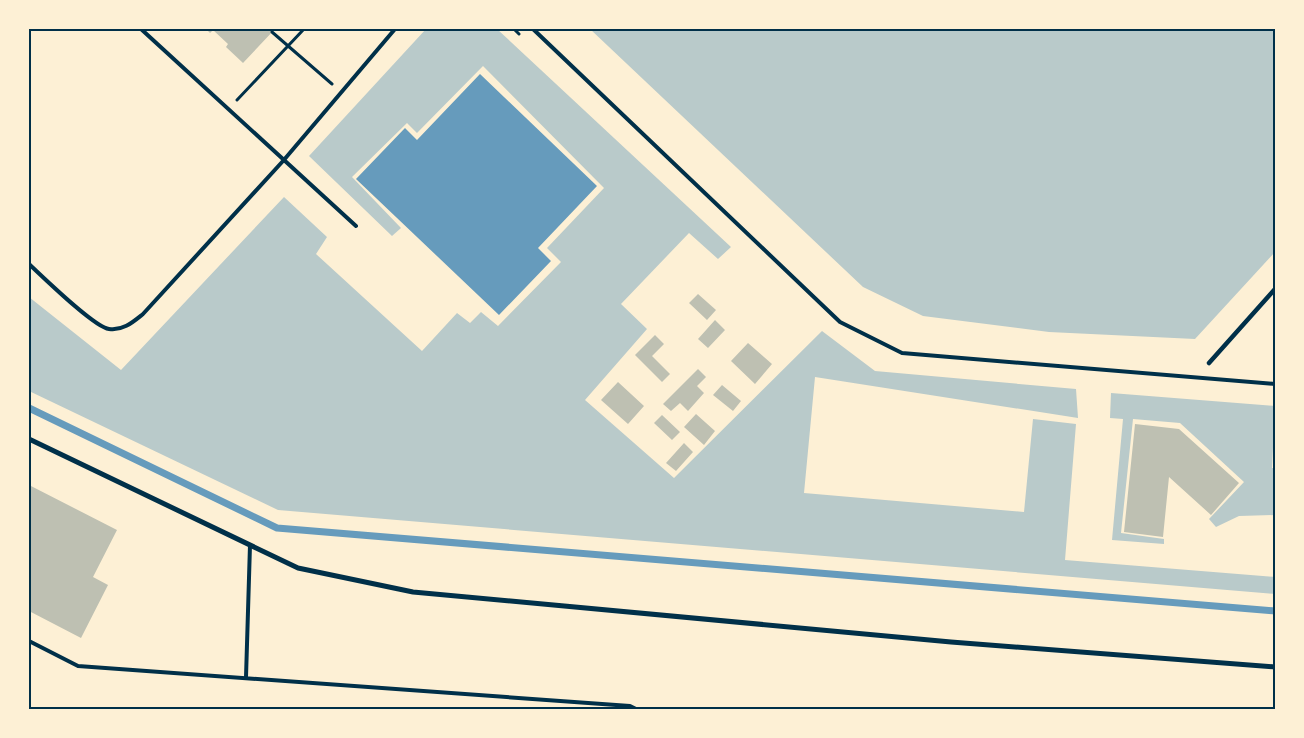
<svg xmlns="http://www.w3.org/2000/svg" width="1304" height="738" viewBox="0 0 1304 738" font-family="Cabin,sans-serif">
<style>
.green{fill:#b9caca}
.water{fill:#669bbc}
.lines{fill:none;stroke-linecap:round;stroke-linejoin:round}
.stream{stroke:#669bbc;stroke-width:7}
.building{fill:#bec0b2}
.path{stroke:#003049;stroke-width:3}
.service{stroke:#003049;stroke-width:4}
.pedestrian{stroke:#003049;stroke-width:4.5}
.minor{stroke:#003049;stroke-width:5}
.neatline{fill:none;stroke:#003049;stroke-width:2}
</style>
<rect width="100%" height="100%" fill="#fdf0d5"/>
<path class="green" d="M426,29h71l234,218 -13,12 -29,-26 -68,71 26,25 -62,71 89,78 148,-147 53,40 201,18 2,29 -263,-41 -11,116 220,19 9,-93 43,5 -11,136 210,17v17l-997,-84 -249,-119v-94l92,73 163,-173 43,40 -11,17 106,97 35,-38 13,10 11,-11 17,14 63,-64 -14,-14 57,-60 -121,-122 -66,67 -10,-10 -55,54 49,51 -9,8 -83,-80z
M590,29h685v223l-80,87 -146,-7 -126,-16 -60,-29z
M1111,393l164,13 -3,62h3v47l-36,1 -23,11 -7,-8 35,-37 -64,-59 -47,-4 -12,114 43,6v5l-52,-4 11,-121 -13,-1z"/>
<path class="water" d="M480,74l117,112 -59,62 13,13 -52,54 -143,-136 49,-51 12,12z"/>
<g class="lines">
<path class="stream" d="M29,408l248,120 998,83"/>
</g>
<path class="building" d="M206,29h69l-32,34 -17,-16 2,-3 -15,-14 -3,3z
M698,294l18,16 -9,10 -18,-17z
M715,320l10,10 -17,18 -10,-9z
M655,335l9,9 -12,12 18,18 -8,8 -27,-27z
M748,343l24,21 -17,20 -24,-23z
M698,369l8,8 -9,9 7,7 -16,18 -8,-8 -9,8 -8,-7z
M618,382l26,24 -16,18 -27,-24z
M722,385l19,16 -8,10 -20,-16z
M696,414l19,17 -11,14 -20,-18z
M662,415l18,17 -8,8 -18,-17z
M1135,424l44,5 60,54 -28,32 -42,-38 -6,60 -39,-5z
M684,443l9,9 -17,19 -10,-8z
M29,485l88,45 -24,47 15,8 -27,53 -52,-27z"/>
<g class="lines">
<path class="path" d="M514,29l5,5
M272,32l60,52
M237,100l67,-71"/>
<path class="service" d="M141,29l215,197
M533,29l307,293 62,31 373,31
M29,264c14,13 65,63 80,65 14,2 24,-7 34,-15l140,-153 112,-132
M29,641l49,25 552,40 6,3
M246,677l4,-132"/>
<path class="pedestrian" d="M1209,363l66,-74"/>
<path class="minor" d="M29,439l269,129 115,24 538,50 324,25"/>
</g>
<rect width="1304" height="738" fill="none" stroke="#fdf0d5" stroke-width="60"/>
<rect x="30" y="30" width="1244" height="678" class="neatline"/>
</svg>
